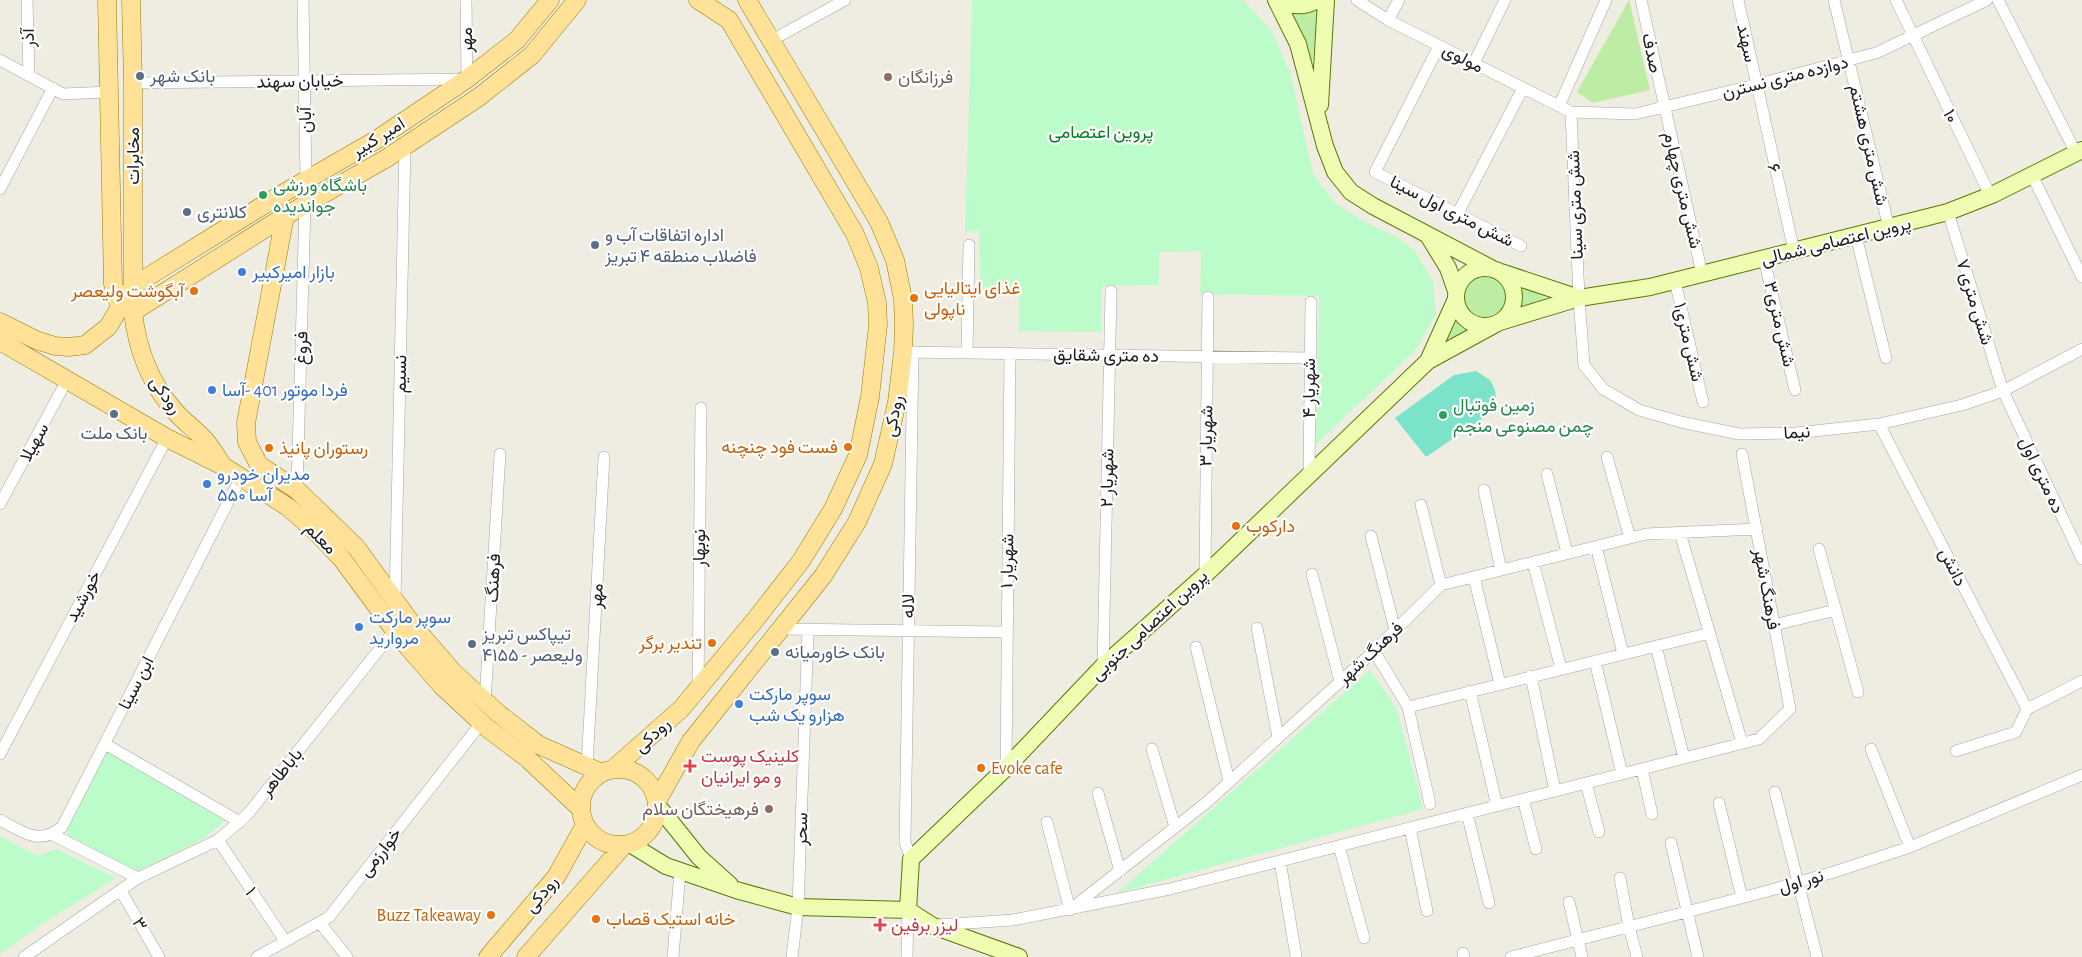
<svg xmlns="http://www.w3.org/2000/svg" width="2082" height="957" viewBox="0 0 2082 957" font-family="'Alegreya Sans',Vazirmatn,sans-serif">
<style>
.grass{fill:#bdeda4}
.park{fill:#bcfcca}
.pitch{fill:#7be3ca}
.lines{fill:none;stroke-linecap:round;stroke-linejoin:round}
.minor-casing{stroke:#a4a4a4;stroke-width:12}
.secondary-casing{stroke:#597800;stroke-width:18}
.primary-casing{stroke:#967b00;stroke-width:19}
.minor{stroke:#fff;stroke-width:11}
.secondary{stroke:#eefdb2;stroke-width:16}
.primary{stroke:#ffe297;stroke-width:18}
.service-dot{fill:#5c6f8a;stroke:#fff;stroke-width:2}
.education-dot{fill:#8d6e63;stroke:#fff;stroke-width:2}
.leisure-dot{fill:#2e9e5b;stroke:#fff;stroke-width:2}
.shop-dot{fill:#3f7fe0;stroke:#fff;stroke-width:2}
.food-dot{fill:#e8710a;stroke:#fff;stroke-width:2}
.health-dot{fill:#e0444e;stroke:#fff;stroke-width:2}
.labels{text-anchor:middle;stroke-width:4.5;stroke-linejoin:round;paint-order:stroke}
.street-label{font-size:18px;fill:#1d1d1d;stroke:#fff}
.service-label{font-size:18px;fill:#4e5e75;stroke:#fff;text-anchor:start}
.education-label{font-size:18px;fill:#785e54;stroke:#fff;text-anchor:start}
.park-label{font-size:18px;fill:#058122;stroke:#fff}
.leisure-label{font-size:18px;fill:#27864d;stroke:#fff;text-anchor:start}
.shop-label{font-size:18px;fill:#366cbe;stroke:#fff;text-anchor:start}
.food-label{font-size:18px;fill:#c56008;stroke:#fff;text-anchor:start}
.health-label{font-size:18px;fill:#be3a42;stroke:#fff;text-anchor:start}
</style>
<rect width="100%" height="100%" fill="#efede2"/>
<path class="grass" d="M1629,0l21,90 -57,13 -16,-11z
M1319,5l-7,61 -24,-57z
M1462 298a22 22 0 1 1 44 0a22 22 0 1 1-44 0Z
M1518,285l30,14 -31,11 3,-16z
M1456,314l10,12 6,4 -37,22z"/>
<path class="park" d="M972,0h271l28,30 19,42 23,102 22,29 28,18 34,16 17,13 19,31 3,33 -21,37 -99,93 3,-148 -119,-2 1,-43 -42,1v33l-57,1 -1,46 -82,-1v-41h-39l-1,-59 -14,1z
M1370,670l27,39 26,100 -306,84z
M107,751l118,70 -22,18 -67,33 -68,-36 -2,-6z
M0,836l37,20 20,-7 59,29 -68,42 -48,34z"/>
<path class="pitch" d="M1476,371l14,9 5,10 1,8 -4,14 -66,45 -31,-39 59,-43z"/>
<g class="lines">
<defs>
<path id="minor" d="M27,0l2,75
M303,0l3,180
M466,0l1,79
M1357,0l31,20 183,92 64,2 120,-29 121,-32 111,-53
M1641,0l61,274
M1738,0l56,251
M1834,0l55,228
M1896,0l94,195
M1998,0l78,153
M1388,20l11,-20
M772,40l73,-40
M1439,46l-64,126 146,74
M0,60l63,34 45,-2
M1474,63l31,-63
M133,83l333,-4
M1559,106l47,-106
M1571,112l8,186 5,67 19,24 36,21 42,12 58,12 57,-1 83,-9 83,-19 41,-14 79,-42
M2032,175l50,102
M0,189l53,-101
M1948,212l55,179 79,168
M1458,213l65,-125
M1856,236l30,122
M1764,259l31,131
M1675,281l28,121
M905,352l404,6
M967,353l2,-108
M1879,424l148,285
M1607,457l23,81
M1309,474l2,-172
M1547,474l20,79
M297,490l8,-285
M1484,490l17,80
M0,504l67,-124
M1421,505l20,80
M1680,533l62,210
M1371,536l24,94
M1596,546l27,108
M1819,549l39,143
M1533,562l28,107
M1312,574l28,107
M1205,575l3,-278
M1474,577l26,107
M395,602l10,-456
M1774,625l62,-15
M1257,628l21,109
M782,629l224,3
M1656,646l28,112
M1196,647l33,134
M1374,651l34,56 302,-74
M1595,661l27,113
M1103,666l8,-375
M1531,676l24,115
M698,688l3,-280
M1470,691l27,115
M485,702l15,-248
M1408,707l22,97
M105,744l135,78
M1152,749l23,78
M1871,749l39,98
M1956,751l60,-19 11,-23 55,-28
M0,754l167,-316
M587,766l17,-309
M1006,768l4,-415
M1642,769l10,45
M1586,783l13,49
M1775,792l42,165
M1098,793l22,78
M1523,799l13,50
M1719,803l23,95
M1467,813l22,90
M0,820c23,12 39,26 62,7l179,-350
M1047,822l23,88
M1410,828l17,83
M53,835l85,43 80,-38 29,-25 147,-184
M218,840l67,101
M1671,843l27,114
M1339,846l25,92
M911,859l-6,-17 8,-490
M1280,861l16,95
M1620,878l9,49 8,30
M121,891l38,66
M1569,902l13,55
M1072,908l134,-105 168,-152 67,-66 205,-51 111,-5
M320,923l27,34
M937,925l76,-5 157,-31 589,-150 31,-30 -48,-255
M1463,953l1,4
M24,957l114,-79
M257,957l72,-40 153,-195
M673,957l7,-86
M792,957l6,-50 10,-277
M907,957l1,-47
M1511,957l253,-65 70,-20 76,-25 172,-72"/>
<path id="secondary" d="M1276,0l22,44 27,102 10,26 16,20 22,14 118,62
M1281,0c12,7 24,7 36,0
M1320,105l6,-105
M1429,237l19,31 8,23
M1456 297a29 29 0 1 1 58 0a29 29 0 1 1-58 0Z
M1501,272l78,26
M1500,322l79,-24 71,-11 298,-75 46,-18 88,-44
M1428,361l28,-62
M658,806l41,51 31,28
M630,844l36,22 70,24 62,17 110,3 25,16 86,31
M908,910l3,-51 95,-91 97,-102 102,-91 223,-214 66,-36"/>
<path id="primary" d="M107,0l6,284 6,21
M131,0l2,83v229c4,36 16,69 40,97 8,10 19,18 28,27 8,7 14,18 20,27
M285,216l-39,207 1,19 12,23 38,25 59,57 59,81 39,45 45,41 40,31 63,28
M133,312l152,-96 102,-58 92,-61 53,-42 45,-55
M0,322l36,18 19,6 14,1 16,-2 23,-18 25,-41 142,-88 101,-58 91,-61 50,-39 33,-40
M0,341l167,97 56,28 65,41 28,25 26,27 59,80 41,47 45,42 41,31 53,50
M581 807a38 38 0 1 1 76 0a38 38 0 1 1-76 0Z
M613,769l68,-60 74,-89 46,-59 32,-52 25,-54 12,-58 8,-72 -1,-22 -8,-35 -14,-34 -126,-214 -31,-20
M657,801l34,-60 132,-165 34,-54 26,-58 14,-62 6,-50 1,-27 -1,-26 -8,-39 -16,-38 -132,-222
M488,957l68,-80 29,-52
M526,957l97,-111"/>
</defs>
<use href="#minor" class="minor-casing"/>
<use href="#secondary" class="secondary-casing"/>
<use href="#primary" class="primary-casing"/>
<use href="#minor" class="minor"/>
<use href="#secondary" class="secondary"/>
<use href="#primary" class="primary"/>
</g>
<g class="service-dot">
<circle cx="140" cy="76" r="5"/>
<circle cx="187" cy="212" r="5"/>
<circle cx="595" cy="245" r="5"/>
<circle cx="114" cy="414" r="5"/>
<circle cx="472" cy="644" r="5"/>
<circle cx="775" cy="652" r="5"/>
</g>
<g class="education-dot">
<circle cx="888" cy="77" r="5"/>
<circle cx="769" cy="809" r="5"/>
</g>
<g class="leisure-dot">
<circle cx="263" cy="195" r="5"/>
<circle cx="1443" cy="415" r="5"/>
</g>
<g class="shop-dot">
<circle cx="242" cy="272" r="5"/>
<circle cx="212" cy="390" r="5"/>
<circle cx="207" cy="484" r="5"/>
<circle cx="359" cy="627" r="5"/>
<circle cx="739" cy="704" r="5"/>
</g>
<g class="food-dot">
<circle cx="194" cy="291" r="5"/>
<circle cx="914" cy="298" r="5"/>
<circle cx="848" cy="447" r="5"/>
<circle cx="269" cy="448" r="5"/>
<circle cx="1236" cy="526" r="5"/>
<circle cx="712" cy="643" r="5"/>
<circle cx="981" cy="768" r="5"/>
<circle cx="491" cy="915" r="5"/>
<circle cx="596" cy="919" r="5"/>
</g>
<g class="health-dot">
<path d="M687.5 758.5h5v5h5v5h-5v5h-5v-5h-5v-5h5z"/>
<path d="M877.5 917.5h5v5h5v5h-5v5h-5v-5h-5v-5h5z"/>
</g>
<g class="labels">
<g class="street-label">
<text transform="translate(28 38) rotate(-91)" y="6">آذر</text>
<text transform="translate(466 40) rotate(-91)" y="6">مهر</text>
<text transform="translate(1747 43) rotate(78)" y="6">سهند</text>
<text transform="translate(1652 53) rotate(78)" y="6">صدف</text>
<text transform="translate(1463 58) rotate(27)" y="6">مولوی</text>
<text transform="translate(1785 77) rotate(-14)" y="6">دوازده متری نسترن</text>
<text transform="translate(300 81) rotate(-1)" y="6">خیابان سهند</text>
<text transform="translate(1951 116) rotate(64)" y="6">۱۰</text>
<text transform="translate(305 120) rotate(-91)" y="6">آبان</text>
<text transform="translate(378 137) rotate(-32)" y="6">امیر کبیر</text>
<text transform="translate(1869 145) rotate(77)" y="6">شش متری هشتم</text>
<text transform="translate(133 156) rotate(-90)" y="6">مخابرات</text>
<text transform="translate(1774 168) rotate(77)" y="6">۶</text>
<text transform="translate(1683 190) rotate(77)" y="6">شش متری چهارم</text>
<text transform="translate(1575 205) rotate(-92)" y="6">شش متری سینا</text>
<text transform="translate(1452 211) rotate(27)" y="6">شش متری اول سینا</text>
<text transform="translate(1836 241) rotate(-14)" y="6">پروین اعتصامی شمالی</text>
<text transform="translate(1975 302) rotate(73)" y="6">۷ شش متری</text>
<text transform="translate(1780 324) rotate(77)" y="6">شش متری۳</text>
<text transform="translate(1689 342) rotate(77)" y="6">شش متری۱</text>
<text transform="translate(301 348) rotate(-88)" y="6">فروغ</text>
<text transform="translate(1106 355) rotate(1)" y="6">ده متری شقایق</text>
<text transform="translate(400 374) rotate(-89)" y="6">نسیم</text>
<text transform="translate(1309 388) rotate(-90)" y="6">شهریار ۴</text>
<text transform="translate(166 395) rotate(55)" y="6">رودکی</text>
<text transform="translate(893 416) rotate(-79)" y="6">رودکى</text>
<text transform="translate(1797 432) rotate(-4)" y="6">نیما</text>
<text transform="translate(1206 436) rotate(-89)" y="6">شهریار ۳</text>
<text transform="translate(34 442) rotate(-61)" y="6">سهیلا</text>
<text transform="translate(2042 475) rotate(65)" y="6">ده متری اول</text>
<text transform="translate(1107 478) rotate(-89)" y="6">شهریار ۲</text>
<text transform="translate(321 538) rotate(45)" y="6">معلم</text>
<text transform="translate(699 548) rotate(-90)" y="6">نوبهار</text>
<text transform="translate(1007 561) rotate(-89)" y="6">شهریار ۱</text>
<text transform="translate(1953 567) rotate(63)" y="6">دانش</text>
<text transform="translate(493 578) rotate(-87)" y="6">فرهنگ</text>
<text transform="translate(1767 589) rotate(80)" y="6">فرهنگ شهر</text>
<text transform="translate(83 596) rotate(-62)" y="6">خورشید</text>
<text transform="translate(596 596) rotate(-87)" y="6">مهر</text>
<text transform="translate(908 606) rotate(-89)" y="6">لاله</text>
<text transform="translate(1149 625) rotate(-43)" y="6">پروین اعتصامی جنوبی</text>
<text transform="translate(1370 653) rotate(-43)" y="6">فرهنگ شهر</text>
<text transform="translate(136 683) rotate(-63)" y="6">ابن سینا</text>
<text transform="translate(652 735) rotate(-43)" y="6">رودکى</text>
<text transform="translate(281 772) rotate(-51)" y="6">باباطاهر</text>
<text transform="translate(801 829) rotate(-88)" y="6">سحر</text>
<text transform="translate(380 852) rotate(-52)" y="6">خوارزمی</text>
<text transform="translate(1801 881) rotate(-16)" y="6">نور اول</text>
<text transform="translate(251 891) rotate(56)" y="6">۱</text>
<text transform="translate(541 894) rotate(-51)" y="6">رودکی</text>
<text transform="translate(140 924) rotate(60)" y="6">۳</text>
</g>
<g class="service-label">
<text x="150" y="82">بانک شهر</text>
<text x="197" y="218">کلانتری</text>
<text x="605" y="241">اداره اتفاقات آب و<tspan x="605" dy="21">فاضلاب منطقه ۴ تبریز</tspan></text>
<text x="114" y="439" text-anchor="middle">بانک ملت</text>
<text x="482" y="640">تیپاکس تبریز<tspan x="482" dy="21">ولیعصر - ۴۱۵۵</tspan></text>
<text x="785" y="658">بانک خاورمیانه</text>
</g>
<g class="education-label">
<text x="898" y="83">فرزانگان</text>
<text x="759" y="815" text-anchor="end">فرهیختگان سلام</text>
</g>
<g class="park-label">
<text x="1101" y="138">پروین اعتصامى</text>
</g>
<g class="leisure-label">
<text x="273" y="191">باشگاه ورزشی<tspan x="273" dy="21">جواندیده</tspan></text>
<text x="1453" y="411">زمین فوتبال<tspan x="1453" dy="21">چمن مصنوعی منجم</tspan></text>
</g>
<g class="shop-label">
<text x="252" y="278">بازار امیرکبیر</text>
<text x="222" y="396">فردا موتور 401 -آسا</text>
<text x="217" y="480">مدیران خودرو<tspan x="217" dy="21">۵۵۰ آسا</tspan></text>
<text x="369" y="623">سوپر مارکت<tspan x="369" dy="21">مروارید</tspan></text>
<text x="749" y="700">سوپر مارکت<tspan x="749" dy="21">هزارو یک شب</tspan></text>
</g>
<g class="food-label">
<text x="924" y="294">غذای ایتالیایی<tspan x="924" dy="21">ناپولی</tspan></text>
<text x="184" y="297" text-anchor="end">آبگوشت ولیعصر</text>
<text x="838" y="453" text-anchor="end">فست فود چنچنه</text>
<text x="279" y="454">رستوران پانیذ</text>
<text x="1246" y="532">دارکوب</text>
<text x="702" y="649" text-anchor="end">تندیر برگر</text>
<text x="991" y="774">Evoke cafe</text>
<text x="481" y="921" text-anchor="end">Buzz Takeaway</text>
<text x="606" y="925">خانه استیک قصاب</text>
</g>
<g class="health-label">
<text x="701" y="762">کلینیک پوست<tspan x="701" dy="21">و مو ایرانیان</tspan></text>
<text x="891" y="931">لیزر برفین</text>
</g>
</g>
</svg>
